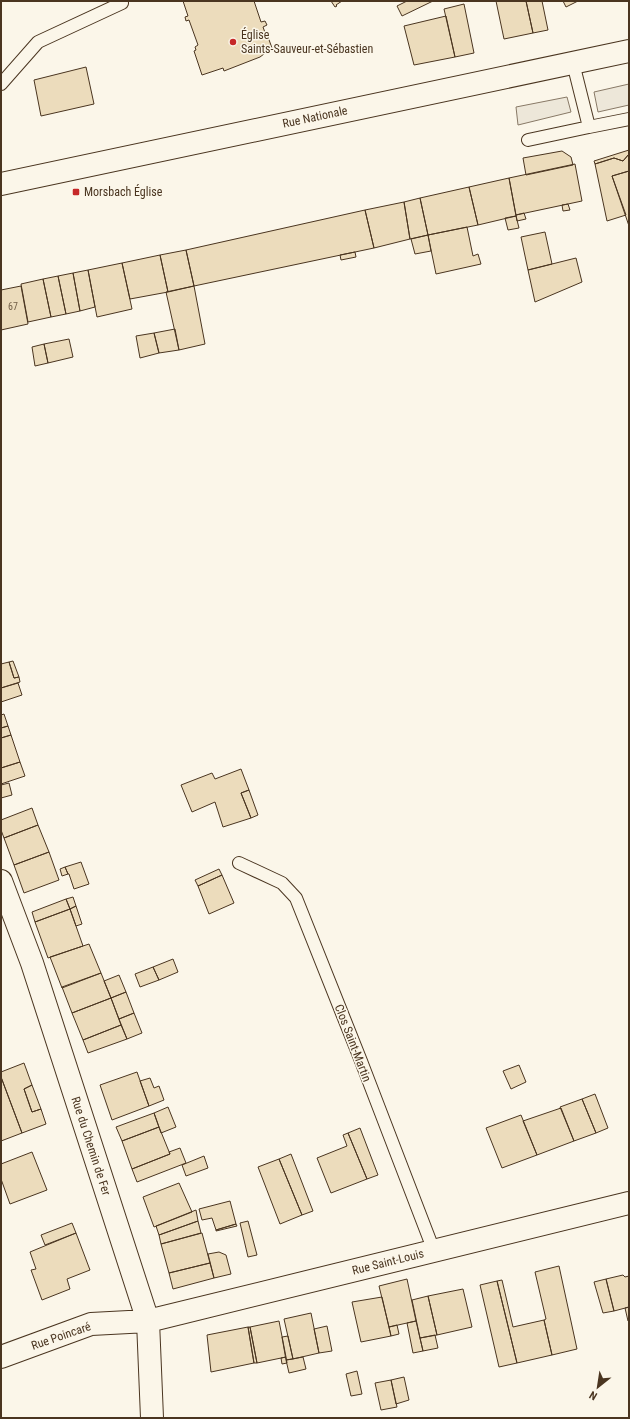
<svg xmlns="http://www.w3.org/2000/svg" width="630" height="1419" viewBox="0 0 630 1419" font-family="'Roboto Condensed',sans-serif">
<style>
.parking{fill:#ede7d9;stroke:#887966}
.building{fill:#ecdcbc;stroke:#4a3520}
.lines{fill:none;stroke-linecap:round;stroke-linejoin:round}
.service-casing{stroke:#4a3520;stroke-width:14}
.minor-casing{stroke:#4a3520;stroke-width:24}
.primary-casing{stroke:#4a3520;stroke-width:24}
.service{stroke:#fbf6e9;stroke-width:12}
.minor{stroke:#fbf6e9;stroke-width:22}
.primary{stroke:#fbf6e9;stroke-width:22}
.poi-dot{fill:#c62828;stroke:#fbf6e9;stroke-width:1.5}
.labels{text-anchor:middle;stroke-width:3;stroke-linejoin:round;paint-order:stroke}
.number-label{font-size:10px;fill:#725f47}
.poi-label{font-size:12px;fill:#4a3520;stroke:#fbf6e9;text-anchor:start}
.street-label{font-size:12px;fill:#4a3520;stroke:#fbf6e9}
</style>
<rect width="100%" height="100%" fill="#fbf6e9"/>
<path class="parking" d="M629,84v21l-31,7 -4,-20z
M567,97l4,15 -53,13 -2,-18z"/>
<path class="building" d="M183,1h71l7,21 4,-1 2,4 -4,2 4,11 1,-1 4,11 -8,3v3l-4,3 -36,14 -1,-3 -21,7 -8,-24 2,-1 -1,-3 3,-2 -9,-25 -3,1 -1,-4 3,-1z
M331,1h11l-6,4 1,1 -2,1z
M407,1h26l-31,15 -5,-10z
M496,1h30l7,32 -29,6z
M526,1h16l6,29 -15,3z
M563,1h15l-12,6z
M464,4l10,49 -19,4 -11,-48z
M446,16l9,41 -41,8 -10,-39z
M86,67l8,37 -53,12 -7,-36z
M629,150v4l-6,7 -9,-3 -19,6 -1,-3z
M562,151l9,6 2,8 -47,10 -3,-17z
M629,154v17l-17,5 14,39 -19,6 -12,-57 19,-6 9,3z
M575,164l7,37 -66,14 -7,-37z
M629,171v55l-17,-50z
M509,178l7,38 -38,9 -9,-38z
M469,187l9,38 -50,10 -8,-37z
M420,198l8,37 -18,4 -6,-37z
M404,202l6,37 -36,9 -9,-38z
M568,204l2,6 -7,1 -1,-6z
M365,210l9,38 -180,38 -8,-36z
M524,213l2,6 -9,2 -1,-6z
M516,216l3,12 -11,2 -3,-12z
M467,227l6,29 5,-2 3,10 -45,10 -8,-39z
M545,232l7,32 -24,6 -7,-33z
M428,235l3,16 -16,3 -4,-15z
M186,250l8,36 -26,6 -8,-37z
M355,252l1,5 -15,3 -1,-5z
M160,255l8,37 -38,7 -8,-36z
M576,258l6,24 -47,20 -7,-32z
M122,263l10,46 -35,8 -9,-47z
M88,270l7,37 -15,4 -7,-38z
M73,273l7,38 -14,3 -8,-38z
M58,276l8,38 -15,3 -8,-38z
M43,279l8,38 -23,5 -7,-38z
M21,286l7,38 -27,6v-40z
M194,286l11,58 -26,6 -13,-58z
M175,329l4,21 -20,3 -5,-20z
M154,333l5,20 -19,5 -4,-22z
M69,339l4,18 -25,6 -4,-19z
M44,344l4,19 -13,3 -3,-19z
M13,661l6,16 -5,1 -5,-16z
M9,662l5,16 5,-1 1,5 -19,6v-24z
M18,683l4,12 -21,7v-14z
M4,714l4,12 -7,2v-13z
M8,726l3,9 -10,3v-10z
M11,735l9,27 -19,6v-30z
M20,762l5,14 -24,8v-16z
M241,769l8,21 -8,3 10,25 -28,9 -8,-25 -23,10 -11,-27 31,-12 3,6z
M9,783l3,12 -11,3v-13z
M249,790l9,25 -7,3 -10,-25z
M32,808l6,17 -34,13 -3,-8v-10z
M38,825l11,27 -35,13 -10,-27z
M49,852l10,28 -35,13 -10,-28z
M81,862l8,22 -15,5 -5,-15h-1l-3,-7z
M65,867l3,7 -6,2 -2,-7z
M219,869l3,6 -24,11 -3,-6z
M222,875l12,28 -25,11 -11,-28z
M73,897l3,9 -6,3 -4,-10z
M66,899l4,10 -35,13 -3,-10z
M76,906l6,18 -6,2 -6,-17z
M70,909l13,37 -35,12 -13,-36z
M89,944l12,29 -39,15 -12,-31z
M173,959l5,13 -19,8 -6,-13z
M153,967l6,13 -19,7 -5,-13z
M101,973l10,25 -39,15 -10,-26z
M119,975l7,17 -15,6 -7,-17z
M126,992l8,21 -15,6 -8,-21z
M111,998l10,27 -38,15 -11,-27z
M134,1013l8,20 -15,6 -8,-20z
M121,1025l6,14 -39,14 -5,-13z
M24,1063l8,22 -8,4 8,23 9,-3 5,15 -24,9 -21,-56v-5z
M519,1065l7,17 -15,7 -8,-18z
M137,1072l12,34 -37,14 -12,-35z
M1,1077l21,56 -21,8z
M150,1078l4,10 5,-2 5,14 -15,6 -9,-25z
M32,1085l9,24 -9,3 -8,-23z
M595,1094l13,34 -12,5 -14,-34z
M582,1099l14,34 -22,8 -14,-34z
M168,1107l8,20 -15,6 -7,-20z
M561,1108l13,33 -37,14 -14,-34z
M154,1113l5,14 -37,14 -6,-14z
M521,1115l16,40 -35,13 -16,-40z
M159,1127l11,27 -38,15 -10,-28z
M360,1128l18,47 -11,4 -19,-46z
M348,1133l19,46 -36,14 -14,-35 30,-12 -4,-11z
M180,1148l6,15 -49,19 -5,-13 38,-15 -1,-2z
M32,1152l15,38 -37,14 -9,-25v-15z
M291,1154l22,57 -11,4 -23,-56z
M204,1156l4,12 -22,8 -4,-11z
M279,1159l23,56 -22,9 -22,-57z
M179,1183l13,29 -38,15 -11,-30z
M230,1201l6,23 -20,6 -4,-12 -10,2 -3,-11z
M196,1210l2,11 -39,14 -3,-9z
M198,1221l3,12 -40,11 -2,-9z
M248,1221l9,34 -9,2 -8,-34z
M72,1223l4,10 -31,12 -4,-10z
M236,1224l1,2 -21,5v-1z
M76,1233l14,37 -23,9 3,10 -28,11 -11,-30 5,-1 -6,-17z
M202,1233l8,30 -41,10 -8,-29z
M219,1252l7,3 5,19 -17,4 -6,-24z
M210,1263l4,15 -41,11 -4,-16z
M559,1266l18,83 -25,6 -8,-35 2,-1 -11,-47z
M623,1275l2,2 4,-1v31l-15,4 -8,-32z
M407,1279l9,42 -27,6 -10,-41z
M606,1279l8,32 -11,2 -9,-31z
M502,1280l11,47 31,-7 8,35 -35,8 -20,-82z
M497,1281l20,82 -18,4 -19,-82z
M463,1289l9,38 -35,8 -9,-39z
M428,1296l9,39 -17,3 -8,-38z
M382,1297l9,39 -30,6 -9,-40z
M629,1307v14h-1l-3,-13z
M311,1313l8,40 -26,6 -9,-40z
M279,1321l7,36 -29,6 -7,-36z
M416,1321l7,30 -10,2 -6,-30z
M397,1325l2,9 -8,2 -2,-9z
M327,1326l5,25 -13,2 -5,-24z
M248,1327l6,36 -43,9 -4,-37z
M248,1327h2l7,36h-3z
M435,1335l3,13 -15,3 -3,-13z
M288,1336l5,23 -7,1 -4,-23z
M286,1357l1,6 -5,1 -1,-6z
M303,1357l3,12 -17,4 -3,-13z
M357,1371l5,23 -11,2 -5,-22z
M404,1377l5,23 -13,4 -5,-24z
M391,1380l6,27 -16,3 -6,-27z"/>
<g class="lines">
<defs>
<path id="service" d="M1,84l37,-42 84,-39 -1,-2
M589,127l40,-8
M528,140l61,-13 -16,-64
M239,863l43,20 14,15 65,163 73,190"/>
<path id="minor" d="M1,881l31,82 116,358 4,97
M1,1357l90,-33 57,-3 481,-118"/>
<path id="primary" d="M1,184l628,-133"/>
</defs>
<use href="#service" class="service-casing"/>
<use href="#minor" class="minor-casing"/>
<use href="#primary" class="primary-casing"/>
<use href="#service" class="service"/>
<use href="#minor" class="minor"/>
<use href="#primary" class="primary"/>
</g>
<g class="poi-dot">
<circle cx="233" cy="42" r="4"/>
<rect x="72" y="188" width="8" height="8" rx="2"/>
</g>
<g class="labels">
<g class="number-label">
<text x="13" y="310">67</text>
</g>
<g class="poi-label">
<text x="241" y="39">Église<tspan x="241" dy="14">Saints-Sauveur-et-Sébastien</tspan></text>
<text x="84" y="196">Morsbach Église</text>
</g>
<g class="street-label">
<text transform="translate(315 117) rotate(-12)" y="4">Rue Nationale</text>
<text transform="translate(353 1043) rotate(69)" y="4">Clos Saint-Martin</text>
<text transform="translate(91 1146) rotate(72)" y="4">Rue du Chemin de Fer</text>
<text transform="translate(388 1262) rotate(-14)" y="4">Rue Saint-Louis</text>
<text transform="translate(61 1336) rotate(-19)" y="4">Rue Poincaré</text>
</g>
</g>
<rect width="630" height="1419" fill="none" stroke="#4a3520" stroke-width="4"/>
<g transform="translate(598 1387) rotate(210)" stroke="#fbf6e9" stroke-width="3" paint-order="stroke">
<path d="M0-3L7 15L0 10L-7 15Z" fill="#4a3520"/>
<text y="-6" font-size="11" font-weight="bold" text-anchor="middle" fill="#4a3520">N</text>
</g>
</svg>
